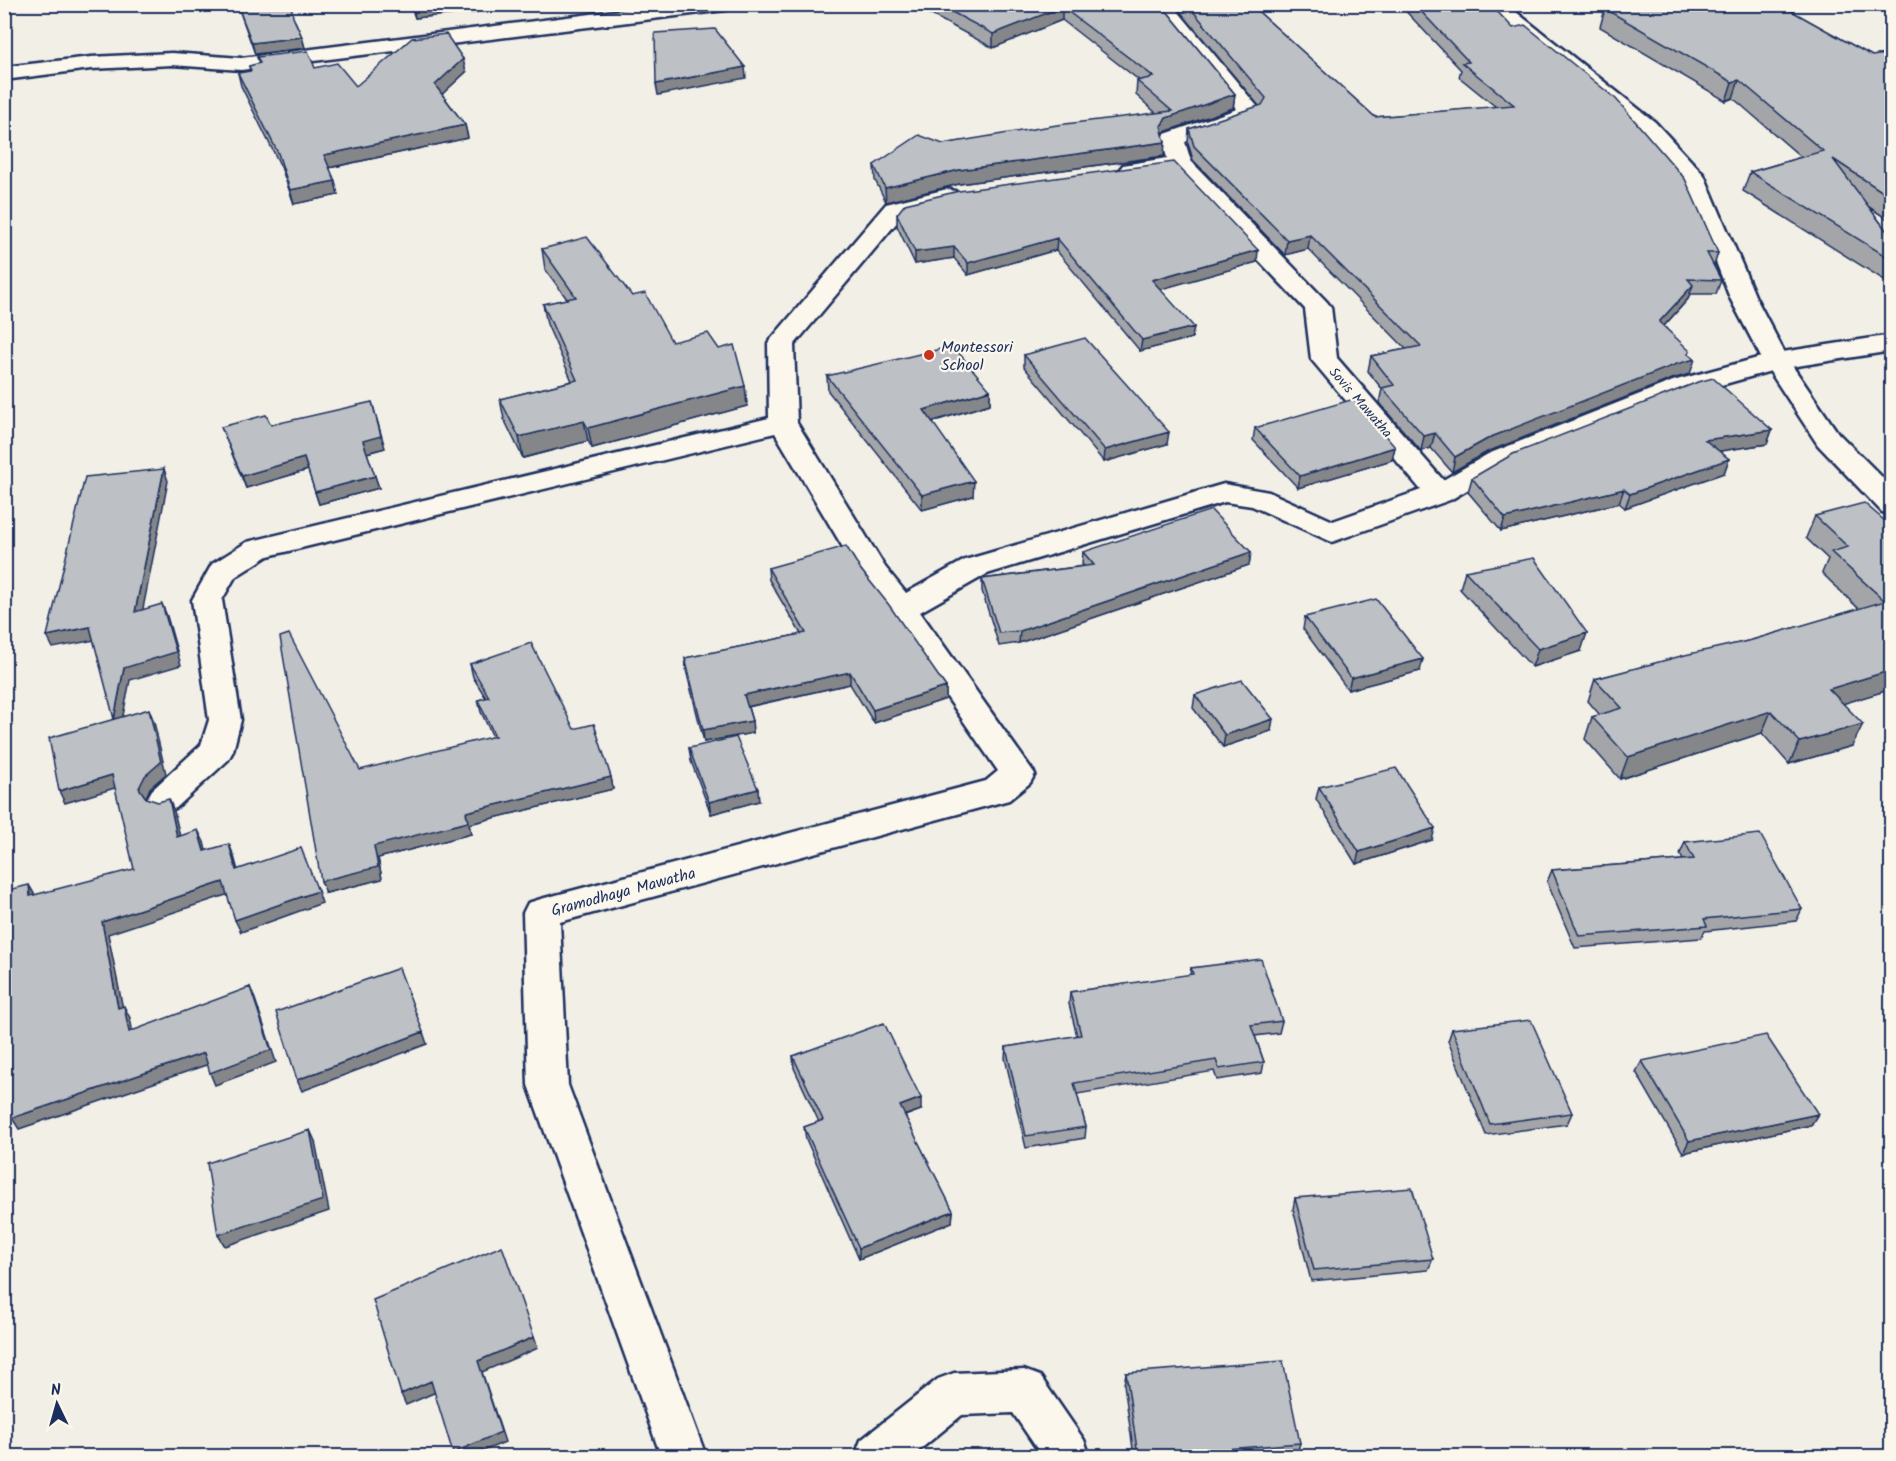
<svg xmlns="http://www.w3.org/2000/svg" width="1896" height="1461" viewBox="0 0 1896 1461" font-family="Kalam,sans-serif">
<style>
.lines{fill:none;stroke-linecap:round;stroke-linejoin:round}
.street-casing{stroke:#1b2f5e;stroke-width:5}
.secondary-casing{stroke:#1b2f5e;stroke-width:5}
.street{fill:#fbf7ec;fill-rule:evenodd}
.secondary{fill:#fbf7ec;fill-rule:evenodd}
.wall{fill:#a3a5a9;stroke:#1b2f5e;stroke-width:1.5}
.shaded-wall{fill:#848689;stroke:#1b2f5e;stroke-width:1.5}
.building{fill:#bdc0c4;stroke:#1b2f5e;stroke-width:1.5}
.poi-dot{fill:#c8321e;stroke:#fbf7ec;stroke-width:2}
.labels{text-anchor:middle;stroke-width:4.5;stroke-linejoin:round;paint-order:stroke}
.far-street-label{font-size:14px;fill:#1b2f5e;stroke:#fbf7ec}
.poi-label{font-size:16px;fill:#1b2f5e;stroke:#fbf7ec;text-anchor:start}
.street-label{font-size:16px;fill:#1b2f5e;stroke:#fbf7ec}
</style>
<rect width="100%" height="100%" fill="#f2efe6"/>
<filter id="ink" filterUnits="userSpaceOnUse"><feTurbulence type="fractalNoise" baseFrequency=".0167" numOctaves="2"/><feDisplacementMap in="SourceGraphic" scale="12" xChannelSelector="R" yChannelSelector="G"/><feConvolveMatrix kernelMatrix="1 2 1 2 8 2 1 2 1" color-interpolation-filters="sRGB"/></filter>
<g filter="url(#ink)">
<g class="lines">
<defs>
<path id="street" d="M671,4h64l-3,4 -7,2 -484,60 -69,-5 -81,4 -87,11v-13l87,-10 81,-4 69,5z
M1151,4h21l90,108 -3,5 -74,25 6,19 136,141 4,5 6,51 106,122 45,-26 185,-73 103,-28 116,-18v16l-114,18 -85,24 -185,73 -58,34 -118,42 -80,-36 -27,-4 -238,72 -67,38 115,162 -5,9 -21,17 -449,122 8,163 138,371h-45l-133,-371 -5,-172 5,-10 13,-4 445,-118 12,-10 -107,-155 -28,-35 -88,-148 -507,123 -33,21 -13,23 19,120 -8,31 -5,9 -52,48 -12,4 -12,-4 -5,-9 5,-9 49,-45 8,-25 -17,-120 20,-36 35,-22 522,-124 -1,-74 4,-6 114,-134 61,-15 8,2 4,5 -4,5 -51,13 -110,131 3,78 88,144 21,26 59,-33 259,-76 45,8 64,29 88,-31 -110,-131 -6,-50 -131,-138 -43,6 -8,-2 -4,-5 4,-5 44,-7 -5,-19 3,-5 72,-25z
M1024,1370l16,6 44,64 6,16h-48l-29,-43 -51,2 -50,41h-57l6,-16 77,-61 16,-6z"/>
<path id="secondary" d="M1483,4h23l149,118 49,53 52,123 33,63 49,72 54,54v27l-10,-2 -64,-67 -55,-84 -33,-63 -45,-116 -46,-50z"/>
</defs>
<use href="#street" class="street-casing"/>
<use href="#secondary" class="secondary-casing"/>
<use href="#street" class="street"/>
<use href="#secondary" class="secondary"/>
</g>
<path class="wall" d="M237,4l58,17 7,16 3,11 -50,6z
M410,4h66l1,8 -62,6z
M926,4h235l74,90 -2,14 -69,24 -1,2 1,22 -205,28 -73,18 -11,-22 -1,-15 69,-21 213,-31 -20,-18 1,-14h3l-78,-61 -69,28 -67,-36z
M1174,4h76l125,113 121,-10 -37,-30 2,-7 -62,-66h91l228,249 -4,13 7,14 -5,14h-26l-2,5 -24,27 25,29 1,19 -18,5 -185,73 -35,20 -21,-24 -10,3 -42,-48 3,-14 -14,-18 3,-15 35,-7 -98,-100 -23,6 -92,-95 -5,-17 1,-14 70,-23z
M1616,4h163l93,52 20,-3v169l-23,-15 23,31v47l-149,-94 7,-19 51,-15 -68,-59 -7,3 -126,-74 5,-18 14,-2z
M257,57l58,11 41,18 110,-14 -24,22 23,31 3,13 -139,30 9,27 -44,9 -13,-37 -40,-81 -3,-13 12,-2 -1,-5 10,-2z
M897,214l360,48 -97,27 32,49 -52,13 -84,-101 -88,25 -14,-17 -39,6 -18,-38z
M542,249l90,47 40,46 73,44 2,20 -155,42 -4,-7 -65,17 -19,-39 -4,-20 72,-18 -25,-57 -4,-20 24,-5 -22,-30z
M1024,355l143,89 -63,18 -80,-95z
M827,376l163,14v14l-58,18 41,74 -51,14 -94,-119z
M271,425l114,23 -18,5 12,35 -60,16 -11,-34 -62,18 -25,-61z
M1255,428l140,19 -3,13 -94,28 -45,-48z
M1772,430l-5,14 -48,7 10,8 -5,14 -99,35 -6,-5 -118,28 -33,-39 4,-14z
M1815,516l77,11v162l-49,14 9,43 -63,18 -27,-31 -142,46 -35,-40 7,-22 8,-2 -12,-14 7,-22 157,-39 107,-31 -37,-36 6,-14 -22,-21z
M1083,552h168l-2,13 -230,78 -20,3 -17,-55v-12l102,-13 -2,-2z
M768,568l93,2 85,117v12l-72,24 -24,-39 -102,23 4,14 1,12 -49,9 -18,-72 -1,-12 116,-24 -32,-54z
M1465,571l116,80 -49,16 -72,-78z
M1305,617l115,54 -72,19 -45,-61z
M470,664l104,65 37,48 2,12 -144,35 2,10 -93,24 4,21 -56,14 167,-156 -12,-25 -3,-12 8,-2 -13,-21z
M1195,695l76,36 -48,16 -30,-39z
M689,748l70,53 -48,13 -20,-53z
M1319,787l113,53 -76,24 -40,-65z
M1685,842l117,67 -6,12 -91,10 -4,7 -126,10 -28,-66 5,-12 131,-10 -3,-6z
M1191,968l91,53 -3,12 -24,3 9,26 -2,11 -45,7 -3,-9 -137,23 9,33 -1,11 -59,10 -21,-90 1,-11 71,-11 -8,-32 1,-12 120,-17z
M1452,1029l120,84 -5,11 -81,11 -38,-94z
M793,1056l128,54 -16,6 48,95 -1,11 -93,37 -53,-120 -2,-12 15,-5 -25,-54z
M1642,1061l169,64 -128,28 -47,-81z
M1295,1198l138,61 -5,11 -117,11 -18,-72z
M1126,1373l174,70 -3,10 -39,3h-124l-10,-72z"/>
<path class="shaded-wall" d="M439,4h37l1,8 -62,6 -2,-11z
M1062,7v13l-69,28v-14z
M302,37l3,11 -50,6 -3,-11z
M463,59l3,13 -28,26 -3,-13z
M745,67l1,11 -88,17 -2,-11z
M1739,80l-6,18 -7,3 6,-19z
M1235,94l-2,14 -69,24 -4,8 1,-14 5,-8z
M465,125l3,13 -140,30 -4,-13z
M1165,142l-1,14 -205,28 -73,18 -1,-14 74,-18z
M335,181l3,14 -44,9 -4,-14z
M1310,235l-2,14 -23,6 2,-15z
M1057,238l-1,12 -88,25v-12z
M954,247v11l-39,6v-12z
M1258,250l-1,12 -106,30 1,-12z
M1693,285l-5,14 -34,38 5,-15z
M1194,327l-2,11 -52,13 2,-11z
M1690,351l-3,10 8,-2 -5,15 -18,5 -185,73 -35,20 3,-15 36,-20 197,-83z
M745,386l2,20 -155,42 -4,-20z
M990,390v14l-66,20v-14z
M372,402l13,46 -19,5 -3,-12z
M584,421l4,20 -65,17 -4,-21z
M1772,430l-5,14 -67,10 5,-14z
M1169,432l-2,12 -63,18 1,-12z
M1435,433l-4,15 -10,3 3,-15z
M1395,447l-3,13 -94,28 2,-12z
M304,458l4,12 -62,18 -4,-12z
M1729,459l-5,14 -99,35 5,-14z
M164,469l4,12 -28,143 -5,-12z
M375,476l4,12 -60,16 -4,-12z
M974,481l-1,15 -51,14v-15z
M1624,489l-5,14 -118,28 4,-13z
M1251,552l-2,13 -230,78 1,-12z
M162,604l5,12 14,49 -51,15 -10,51 -6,-12 10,-51z
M90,627l5,13 -42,8 -6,-12z
M1587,633l-6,18 -49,16 6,-18z
M1423,659l-3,12 -72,19 3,-12z
M1892,670v19l-73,22 10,-22z
M850,672v12l-104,23 -2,-12z
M946,687v12l-72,24 -1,-13z
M149,709l5,13 12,52 -16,14 -5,12 -6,-12z
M1771,711l-9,22 -142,46 8,-22z
M1273,719l-2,12 -48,16 2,-12z
M752,721l1,12 -49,9 -1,-12z
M1863,724l-11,22 -63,18 11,-22z
M112,775l6,12 -53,16 -6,-12z
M611,777l2,12 -144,35 2,10 -93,24 4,21 -56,14 -5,-12 53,-35 92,-34z
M758,789l1,12 -48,13 -2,-12z
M169,799l5,12 9,38 -6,-12z
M1435,828l-3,12 -76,24 3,-12z
M198,830l6,12 5,21 -5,-12z
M229,844l5,12 7,26 -5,-12z
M223,882l6,12 -121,40 17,85 -7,-11 -16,-86z
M29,885l7,12 -6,-1z
M318,891l4,12 -81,29 -6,-12z
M250,987l5,12 21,63 -61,23 -5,-12z
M124,1006l6,12 5,26 -6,-12z
M423,1032l4,12 -125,47 -5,-11z
M204,1053l5,11 -190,65 -7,-11z
M921,1098v12l-21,7v-11z
M1818,1114l-7,11 -128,28 6,-12z
M310,1130l5,11 14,70 -104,35 -7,-11z
M953,1211l-1,11 -93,37v-11z
M534,1337l4,11 -56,24 23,70 -34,14h-16l-2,-3 25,-92z
M431,1381l5,11 -30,13 -5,-11z"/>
<path class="building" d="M237,4h54l2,13 9,20 -50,6z
M412,4h27l-26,3z
M937,4h224l74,90 -69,24 -5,8 4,16 -206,28 -74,18 -11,-23 45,-30 24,9 114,-19 115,-14 -35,-30 17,-4 -92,-70 -69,27z
M1187,4h63l125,113 139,-12 -52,-42 7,-1 -55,-58h76l23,24 12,-3 91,74 69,80 33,74h-11l14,27 -33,-1 5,6 -34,37 31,29 -2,3 7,5 -18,5 -186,73 -36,20 -20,-24 -11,3 -42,-48 12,-3 -23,-29 50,-10 -111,-111 -23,5 -93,-94 -5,-17 73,-24 4,-7z
M1640,4h139l93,52 20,-3v145l-59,-39 59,79v22l-142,-88 73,-21 -84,-71 -7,2 -127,-73 36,-4z
M715,29l30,38 -89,17 -1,-51z
M446,34l17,25 -28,26 30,40 -141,30 11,26 -45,9 -12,-37 -40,-80 13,-2 -2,-5 11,-3 -3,-6 51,-6 7,17 22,-5 19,23 56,-48z
M1174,162l84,88 -106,30 42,47 -52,13 -85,-102 -89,25 -14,-16 -39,5 -18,-38 8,-10 54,-13z
M587,237l45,59 13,-3 27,49 36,-9 11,16 15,-4 11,41 -157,42 -4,-7 -65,16 -19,-38 77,-19 -34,-76 33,-7 -34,-48z
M1085,338l84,94 -64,18 -81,-95z
M953,346l37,44 -66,20 50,71 -52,14 -95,-119z
M1713,378l59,52 -67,10 24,19 -99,35 -6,-5 -119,29 -33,-40 41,-24 185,-72z
M1354,399l41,48 -95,29 -45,-48z
M372,402l9,34 -18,5 12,35 -60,16 -11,-34 -62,18 -21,-49 45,-12 5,10z
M164,469l-29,143 27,-8 14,48 -52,16 -10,51 -24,-92 -43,9 38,-159z
M1864,503l28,24v143l-63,19 34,35 -63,18 -29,-31 -143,46 -36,-40 30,-9 -27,-29 90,-24 67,-15 133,-39 -54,-49 17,-5 -33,-31z
M1211,510l40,42 -231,79 -21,2 -17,-54 112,-14 -11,-13z
M846,546l15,24 28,35 57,82 -73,23 -23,-38 -106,23 8,26 -49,9 -18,-72 121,-25 -38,-65z
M1534,558l53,75 -49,16 -73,-78z
M1376,599l47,60 -72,19 -46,-61z
M289,634l71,136 135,-34 -17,-36 11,-3 -19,-33 61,-21 43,86 20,-5 17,53 -145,35 2,10 -94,24 4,21 -57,14 -41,-244z
M1242,680l31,39 -48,16 -30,-40z
M149,709l12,53 -16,14 -6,12 7,10 12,4 11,-3 8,38 21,-7 6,21 25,-7 7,26 65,-22 17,43 -83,29 -12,-38 -121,40 16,86 6,-2 5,26 121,-45 21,63 -61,23 -6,-20 -192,65 -8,-55v-172l25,-6 1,11 104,-27 -22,-94 -53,16 -10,-53z
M736,737l22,52 -49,13 -20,-54z
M1396,768l39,60 -76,24 -40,-65z
M1760,834l42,75 -98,10 3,7 -128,10 -27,-66 142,-11 -9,-17z
M1261,959l21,62 -31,4 13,37 -45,7 -3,-9 -142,23 12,44 -60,9 -20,-89 75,-12 -11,-43 123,-18 -2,-6z
M399,968l24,64 -126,48 -21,-68z
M1531,1020l41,93 -82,11 -38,-95z
M884,1023l37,75 -21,8 53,105 -94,37 -55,-121 19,-7 -30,-64z
M1766,1035l52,79 -129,27 -47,-80z
M310,1130l13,70 -105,35 -11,-72z
M1412,1188l21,71 -119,11 -19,-72z
M502,1246l32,91 -56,24 23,71 -48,21 -22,-72 -30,13 -28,-94z
M1283,1361l17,82 -162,13 -12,-83z"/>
</g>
<circle class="poi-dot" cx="929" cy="355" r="6"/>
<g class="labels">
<g class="far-street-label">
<text transform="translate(1361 402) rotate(49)" y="5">Sovis Mawatha</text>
</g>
<g class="poi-label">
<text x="941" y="352">Montessori<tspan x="941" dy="18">School</tspan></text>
</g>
<g class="street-label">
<text transform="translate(623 891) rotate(-15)" y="6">Gramodhaya Mawatha</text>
</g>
</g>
<rect width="1896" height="1461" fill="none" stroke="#fbf7ec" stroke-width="24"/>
<rect x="12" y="12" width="1872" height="1437" fill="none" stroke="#1b2f5e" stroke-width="2" filter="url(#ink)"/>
<g transform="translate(57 1404) rotate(355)" stroke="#fbf7ec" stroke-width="4.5" paint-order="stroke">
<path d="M0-4.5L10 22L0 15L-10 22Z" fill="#1b2f5e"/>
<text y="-9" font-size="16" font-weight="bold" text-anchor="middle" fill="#1b2f5e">N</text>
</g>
</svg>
